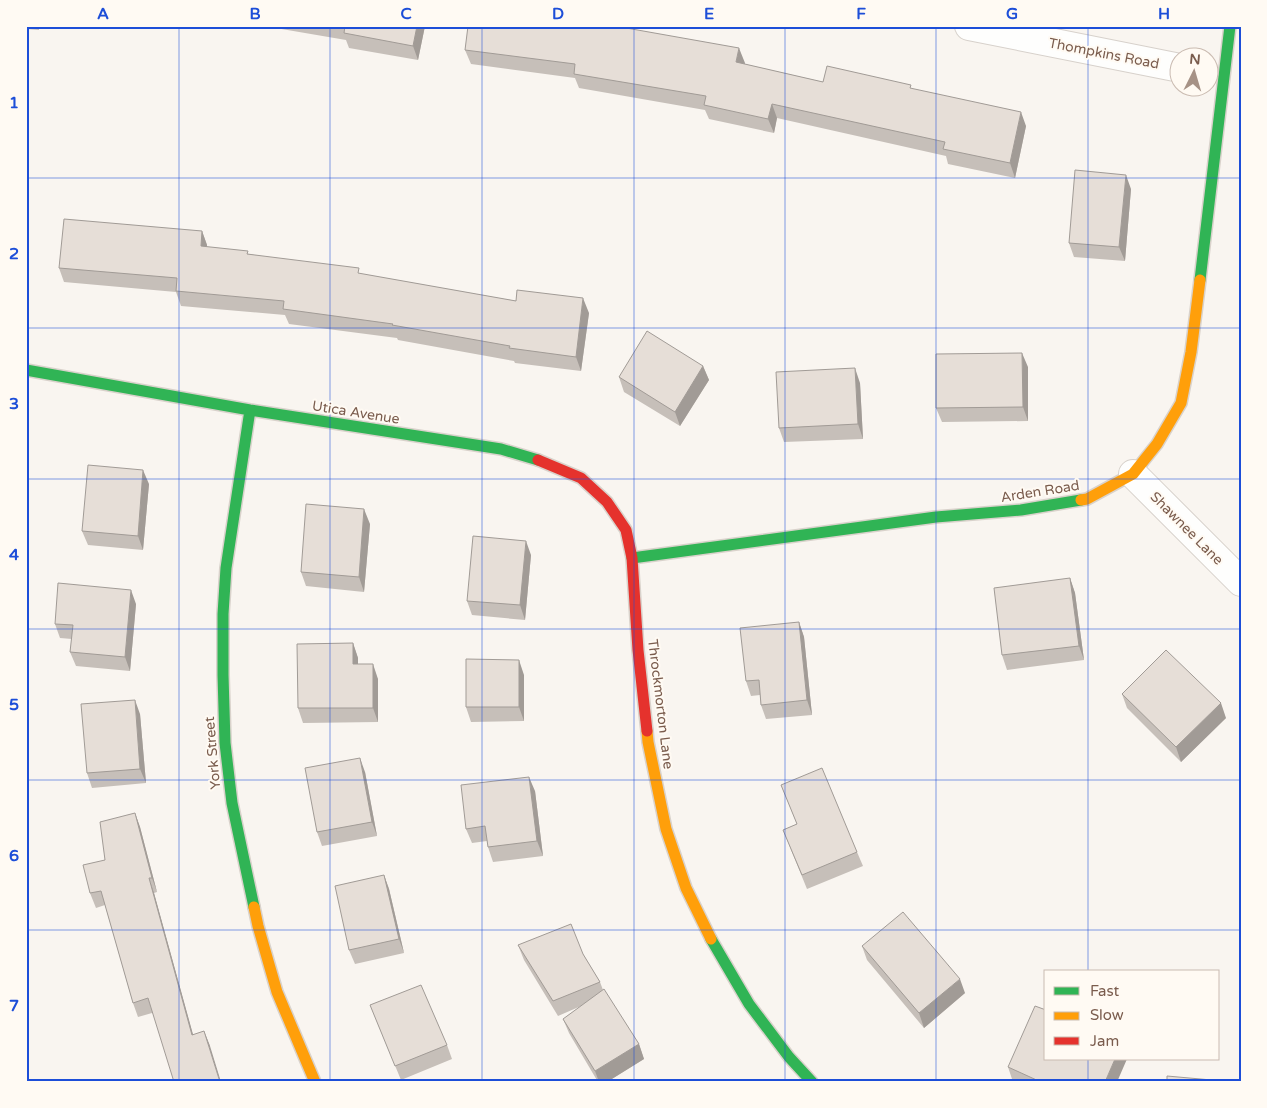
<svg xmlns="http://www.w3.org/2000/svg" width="1267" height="1108" viewBox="0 0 1267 1108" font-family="'Varela Round',sans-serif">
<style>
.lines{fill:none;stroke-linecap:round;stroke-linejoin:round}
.street-casing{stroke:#d7d1cb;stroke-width:30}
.fast-casing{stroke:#d9d2cb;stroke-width:14}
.slow-casing{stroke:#d9d2cb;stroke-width:14}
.jam-casing{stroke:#d9d2cb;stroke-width:14}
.street{stroke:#fefefd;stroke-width:28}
.fast{stroke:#30b455;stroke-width:11}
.slow{stroke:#ff9f0a;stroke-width:11}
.jam{stroke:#e5322d;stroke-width:11}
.wall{fill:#c6bfb9}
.shaded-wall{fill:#a19b96}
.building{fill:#e6ded7;stroke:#a19b96}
.grid{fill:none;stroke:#1d4ed8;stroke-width:1;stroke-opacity:0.55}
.labels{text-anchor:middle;stroke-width:4;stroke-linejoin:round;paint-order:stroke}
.street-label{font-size:14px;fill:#7a5c4d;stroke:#fffaf3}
.neatline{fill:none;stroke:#1d4ed8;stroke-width:2}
.grid-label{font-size:16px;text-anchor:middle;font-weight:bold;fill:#1d4ed8}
</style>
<rect width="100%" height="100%" fill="#f9f5f0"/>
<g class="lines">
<defs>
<path id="street" d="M969,26l211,42
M1133,474l108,108"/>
<path id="fast" d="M1200,280l30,-254
M26,370l224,40 251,39 37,11
M250,410l-24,158 -3,46v61l2,68 7,60 22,104
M632,558l304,-41 85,-7 60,-10
M711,939l38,65 40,53 23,25"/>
<path id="slow" d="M1081,500l6,-1 46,-25 24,-30 24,-41 10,-51 9,-72
M647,731l1,11 18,87 20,59 25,51
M254,907l4,19 19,66 38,90"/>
<path id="jam" d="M538,460l43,18 26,24 19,28 6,28 6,92 9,81"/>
</defs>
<use href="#street" class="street-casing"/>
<use href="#fast" class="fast-casing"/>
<use href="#slow" class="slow-casing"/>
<use href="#jam" class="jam-casing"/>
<use href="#street" class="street"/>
<use href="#fast" class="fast"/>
<use href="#slow" class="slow"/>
<use href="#jam" class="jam"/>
</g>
<path class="wall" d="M26,26h13v4l-13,-1z
M110,26h30v3z
M264,26h161l-7,34 -69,-12 -3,-8z
M465,50l280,13 -1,1 79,18 89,7 114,37 -11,52 -67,-14 -2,-8 -169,-38 -3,15 -65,-14 -4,-9 -126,-22 -4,-10 -104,-14z
M1131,189l-6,72 -51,-4 -5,-14z
M202,231l5,14v2l42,7 267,47 73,12 -8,58 -66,-8 -1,-2 -116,-21 -1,-2 -108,-14 -4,-9 -104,-9 -5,-14 -112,-10 -5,-14z
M703,366l6,14 -29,46 -56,-34 -5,-15z
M1028,367v54l-86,1 -6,-14z
M860,383l3,56 -79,3 -5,-14z
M149,484l-6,66 -55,-5 -6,-14z
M370,524l-6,68 -58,-6 -5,-14z
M531,555l-6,65 -53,-5 -5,-14z
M1070,578l5,15 9,67 -77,10 -5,-15z
M136,604l-6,67 -54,-5 -6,-14 2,-13 -12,-1 -5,-14z
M799,622l5,15 8,78 -46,4 -5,-14 -1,-10 -9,1 -5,-15z
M353,643l5,15v6l20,15v43l-75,1 -5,-15z
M524,675v46l-53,1 -5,-15z
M1122,694l104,24 -45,44 -54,-54z
M140,714l6,69 -54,5 -5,-15z
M365,772l12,64 -55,10 -5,-14z
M781,785l76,67 6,14 -56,23 -24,-59 14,-6z
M535,791l8,65 -50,6 -5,-15 -1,-6 -15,2 -6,-14z
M135,813l5,14 17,65 -3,1 39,142 11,-4 6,15 -58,-33 -14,4 -5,-14 -28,-98 -9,3 -6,-15 15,-33z
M384,875l5,14 15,64 -49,11 -6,-14z
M518,945l65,9 17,28 3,8 36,54 5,15 -37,23h-9l-29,-49 -6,-14 18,-13 -23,10 -34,-56z
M862,946l103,47 -41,35 -57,-68z
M370,1005l77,40 5,14 -51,21z
M1008,1067l109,15h-104z"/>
<path class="shaded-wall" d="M417,26h8l-7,34 -5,-14z
M739,48l6,15 -3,14 -6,-15z
M772,104l5,14 -3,15 -6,-14z
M1021,112l5,14 -11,52 -5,-15z
M1126,175l5,14 -6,72 -6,-14z
M202,231l5,14 -1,16 -5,-15z
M583,298l6,15 -8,58 -5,-14z
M1022,353l6,14v54l-5,-14z
M703,366l6,14 -29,46 -5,-14z
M855,368l5,15 3,56 -5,-15z
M143,470l6,14 -6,66 -5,-14z
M364,509l6,15 -6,68 -5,-15z
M526,541l5,14 -6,65 -5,-15z
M1070,578l5,15 9,67 -5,-14z
M131,590l5,14 -6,67 -5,-14z
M799,622l5,15 8,78 -5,-15z
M353,643l5,15v21l-5,-15z
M519,660l5,15v46l-5,-14z
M373,664l5,15v43l-5,-14z
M135,700l5,14 6,69 -6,-14z
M1221,703l5,15 -45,44 -5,-15z
M360,758l5,14 12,64 -5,-14z
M529,777l6,14 8,65 -6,-15z
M135,813l5,14 17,65 -5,-14z
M384,875l5,14 15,64 -5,-14z
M149,878l5,15 43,156 -5,-14z
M960,979l5,14 -41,35 -5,-15z
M204,1031l6,15 11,36h-1z
M639,1044l5,15 -37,23h-8l-4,-11z
M1115,1059h12l-10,23h-12z"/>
<path class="building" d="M345,26h72l-4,20 -69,-13z
M468,26h147l124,22 -3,14 87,20 4,-16 84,19 -1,3 111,24 -11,51 -67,-14 2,-7 -173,-38 -4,15 -64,-14 2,-9 -132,-22 1,-10 -110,-14z
M1075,170l51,5 -7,72 -50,-4z
M64,219l138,12 -1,15 47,5 -1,3 112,14 -1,5 158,28 1,-11 66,8 -7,59 -67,-9 1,-2 -118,-21 1,-1 -110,-15 1,-8 -108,-10 1,-13 -118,-10z
M647,331l56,35 -28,46 -56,-35z
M1022,353l1,54 -87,1v-54z
M855,368l3,56 -79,4 -3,-56z
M88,465l55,5 -5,66 -56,-5z
M306,504l58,5 -5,68 -58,-5z
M473,536l53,5 -6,64 -53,-4z
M1070,578l9,68 -77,9 -8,-67z
M58,583l73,7 -6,67 -55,-5 3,-27 -18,-1z
M799,622l8,78 -46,5 -2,-25 -13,1 -6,-53z
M353,643v21h20v44h-75l-1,-64z
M1166,650l55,53 -45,44 -54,-53z
M466,659l53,1v47h-53z
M135,700l5,69 -53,4 -6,-69z
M360,758l12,64 -55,10 -12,-64z
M822,768l35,84 -55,23 -19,-45 14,-6 -16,-39z
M529,777l8,64 -49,6 -3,-21 -19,3 -5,-44z
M135,813l17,65h-3l43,157 12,-4 16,51h-46l-26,-84 -15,5 -32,-112 -11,2 -7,-28 22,-5 -5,-38z
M384,875l15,64 -50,11 -14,-64z
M903,912l57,67 -41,34 -57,-67z
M571,924l12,30 17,28 -47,19 -35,-56z
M421,985l26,60 -52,21 -25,-61z
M604,989l35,55 -44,27 -32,-52z
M1035,1006l11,4v49h69l-10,23h-64l-33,-15z
M1167,1076l67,6h-67z"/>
<path class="grid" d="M179,26v1056M330,26v1056M482,26v1056M634,26v1056M785,26v1056M936,26v1056M1088,26v946M26,178h1215M26,328h1215M26,479h1215M26,629h1215M26,780h1215M26,930h1215M1088,1059v23"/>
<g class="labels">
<g class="street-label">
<text transform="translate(1104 53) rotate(11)" y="5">Thompkins Road</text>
<text transform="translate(356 412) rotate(9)" y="5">Utica Avenue</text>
<text transform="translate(1040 491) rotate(-9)" y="5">Arden Road</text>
<text transform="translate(1187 528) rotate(45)" y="5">Shawnee Lane</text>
<text transform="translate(661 704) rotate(83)" y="5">Throckmorton Lane</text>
<text transform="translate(212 753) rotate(-95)" y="5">York Street</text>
</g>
</g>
<rect width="1267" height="1108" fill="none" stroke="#fffaf3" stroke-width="55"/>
<rect x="1044" y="970" width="175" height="90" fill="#fffaf3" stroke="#cabbb1"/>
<rect x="1054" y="987" width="25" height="8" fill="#30b455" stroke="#cabbb1"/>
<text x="1090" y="996" font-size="15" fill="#7a5c4d">Fast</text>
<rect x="1054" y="1012" width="25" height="8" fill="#ff9f0a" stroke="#cabbb1"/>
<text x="1090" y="1020" font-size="15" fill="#7a5c4d">Slow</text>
<rect x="1054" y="1037" width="25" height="8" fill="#e5322d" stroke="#cabbb1"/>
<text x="1090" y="1046" font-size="15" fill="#7a5c4d">Jam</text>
<g transform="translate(1194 72) rotate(5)"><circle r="24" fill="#fffaf3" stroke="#cabbb1"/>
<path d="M0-4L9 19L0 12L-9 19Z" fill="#a69286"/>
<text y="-8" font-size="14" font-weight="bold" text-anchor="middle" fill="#7a5c4d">N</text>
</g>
<rect x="28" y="28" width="1212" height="1052" class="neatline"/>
<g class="grid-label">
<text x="103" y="19">A</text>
<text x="255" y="19">B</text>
<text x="406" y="19">C</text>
<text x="558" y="19">D</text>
<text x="709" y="19">E</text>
<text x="861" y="19">F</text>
<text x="1012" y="19">G</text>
<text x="1164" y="19">H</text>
<text x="14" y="108">1</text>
<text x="14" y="259">2</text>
<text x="14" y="409">3</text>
<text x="14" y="560">4</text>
<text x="14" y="710">5</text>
<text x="14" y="861">6</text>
<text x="14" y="1011">7</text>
</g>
</svg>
